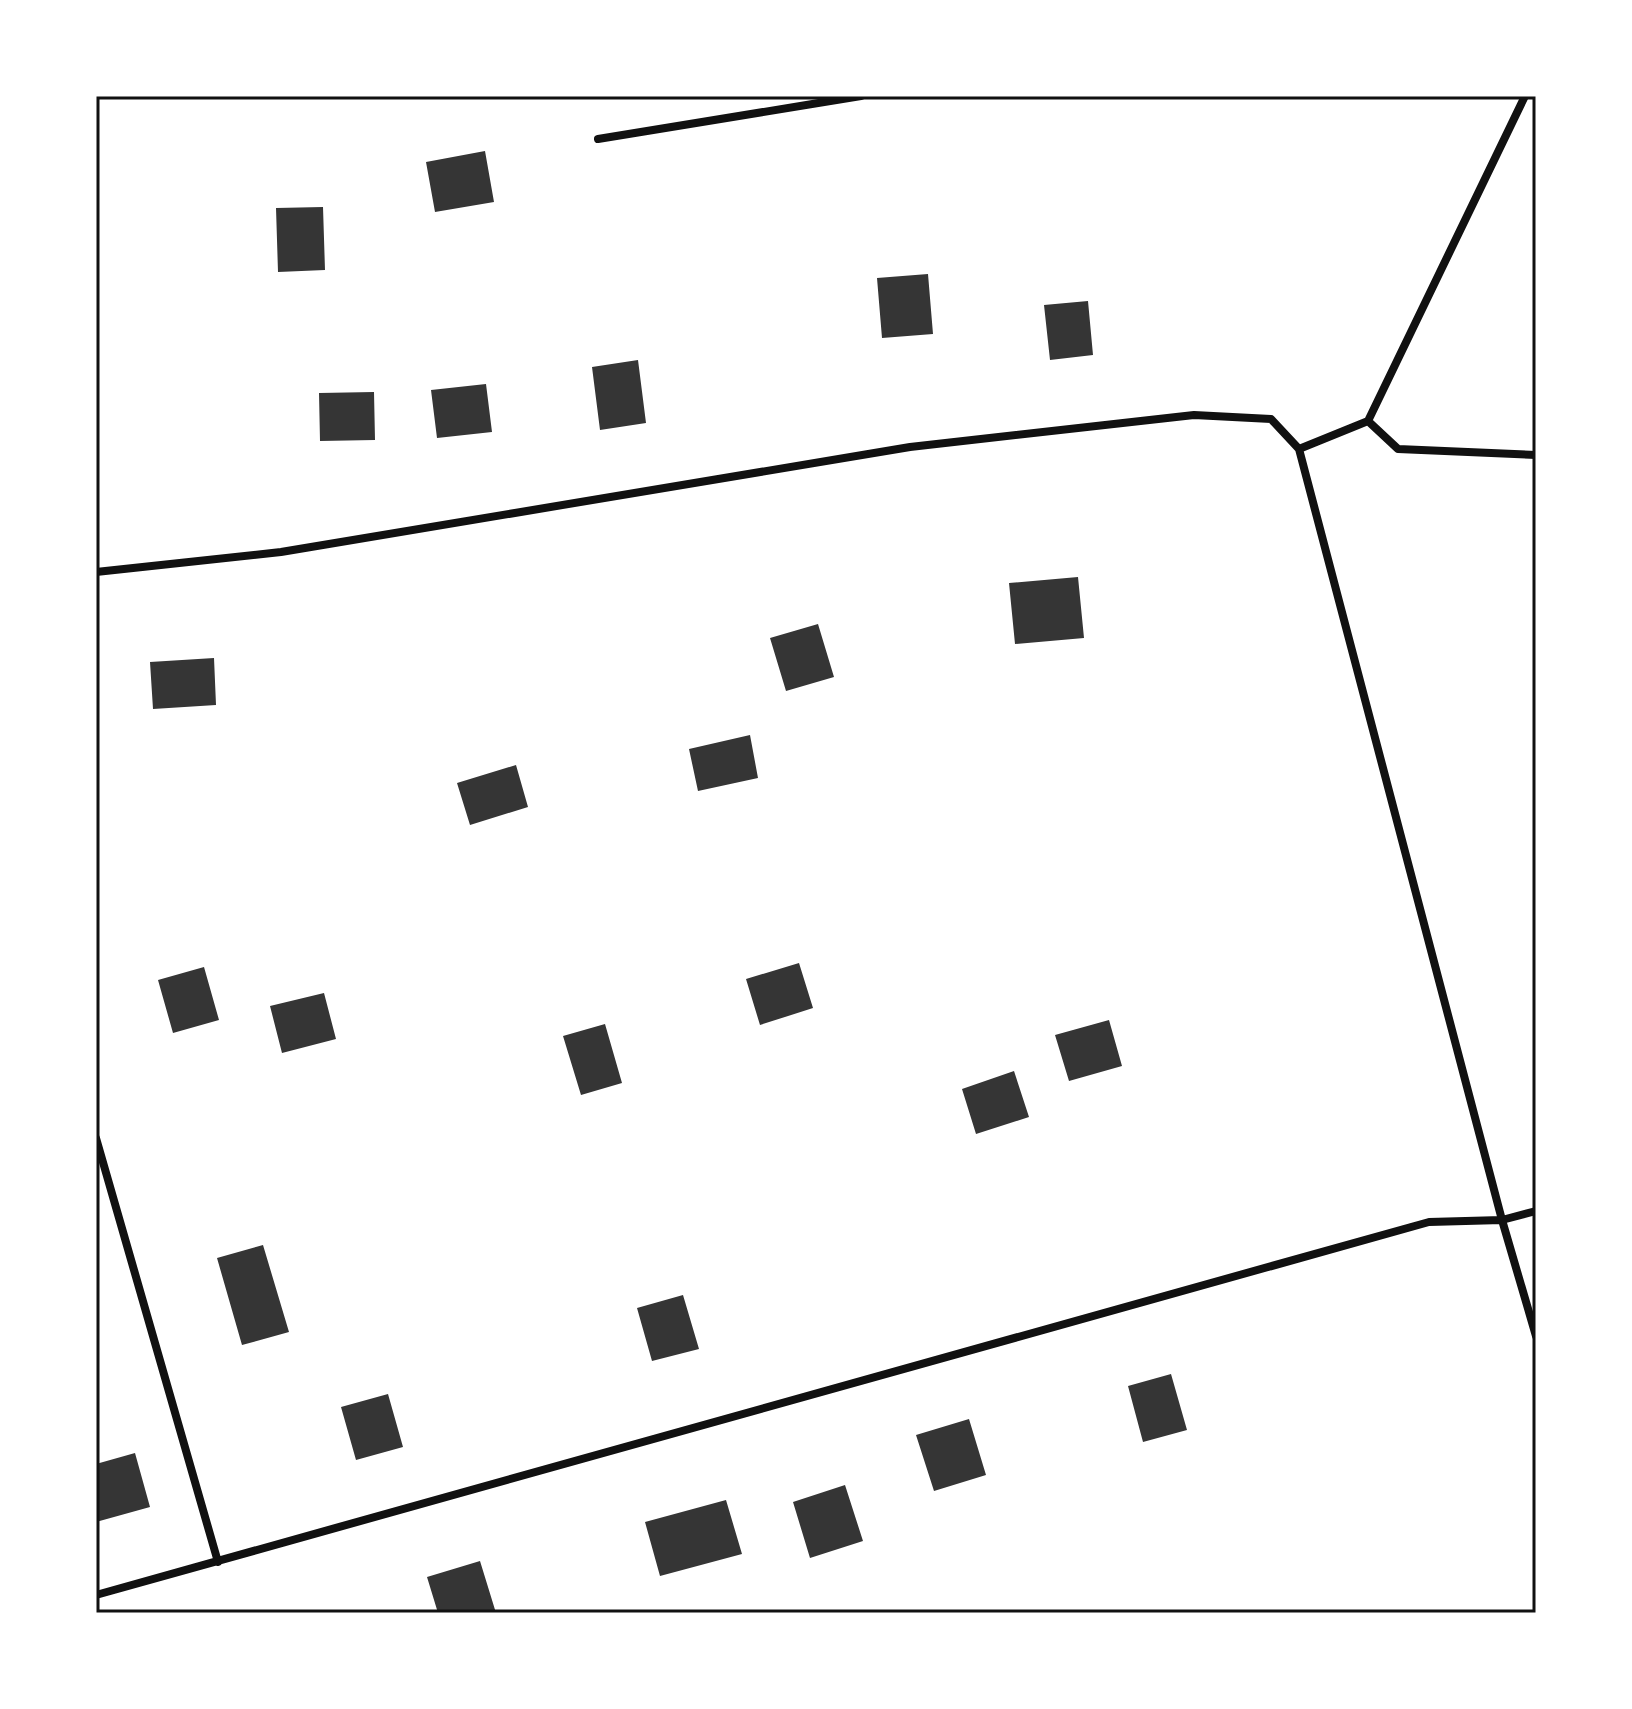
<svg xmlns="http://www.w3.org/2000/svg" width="1632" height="1709" viewBox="0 0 1632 1709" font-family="Commissioner,sans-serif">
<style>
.building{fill:#353535}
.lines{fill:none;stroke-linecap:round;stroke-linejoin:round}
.minor{stroke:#111;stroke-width:8}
.neatline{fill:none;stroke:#111;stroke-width:3}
</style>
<rect width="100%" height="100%" fill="#fff"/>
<path class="building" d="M485,151l9,51 -59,10 -9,-50z
M323,207l2,63 -47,2 -2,-64z
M928,274l5,60 -51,4 -5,-60z
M1088,301l5,54 -43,5 -6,-55z
M638,360l8,63 -46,7 -8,-63z
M486,384l6,48 -55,6 -6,-48z
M374,392l1,48 -55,1 -1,-48z
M1078,577l6,61 -69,6 -6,-61z
M818,624l16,53 -48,14 -16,-53z
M214,658l2,47 -63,4 -3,-47z
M750,735l8,43 -60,13 -9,-42z
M516,765l12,42 -58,18 -13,-42z
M799,963l14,45 -53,17 -14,-46z
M204,967l15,53 -46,13 -15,-53z
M324,993l12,46 -54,14 -12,-47z
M1109,1020l13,46 -53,15 -14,-46z
M605,1024l17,59 -41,12 -18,-59z
M1014,1071l15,46 -53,17 -14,-45z
M263,1245l26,87 -47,13 -25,-87z
M683,1295l16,54 -47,12 -15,-53z
M1171,1374l16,56 -44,12 -15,-56z
M388,1394l15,53 -47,13 -15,-53z
M969,1419l17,56 -52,16 -18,-56z
M135,1453l15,54 -54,15v-58z
M845,1485l18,56 -53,17 -17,-56z
M726,1500l16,54 -82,22 -15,-54z
M480,1561l16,52h-58l-11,-36z"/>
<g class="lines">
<path class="minor" d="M598,139l263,-43
M1368,421l157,-325
M1299,449l69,-28 30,28 138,6
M96,572l185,-20 629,-105 284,-32 77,4 28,30 203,771 34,116
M96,1138l122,424
M96,1595l1333,-373 73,-2 34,-9"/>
</g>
<rect width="1632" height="1709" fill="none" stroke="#ffffff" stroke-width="196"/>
<rect x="98" y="98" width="1436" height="1513" class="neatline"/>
</svg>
